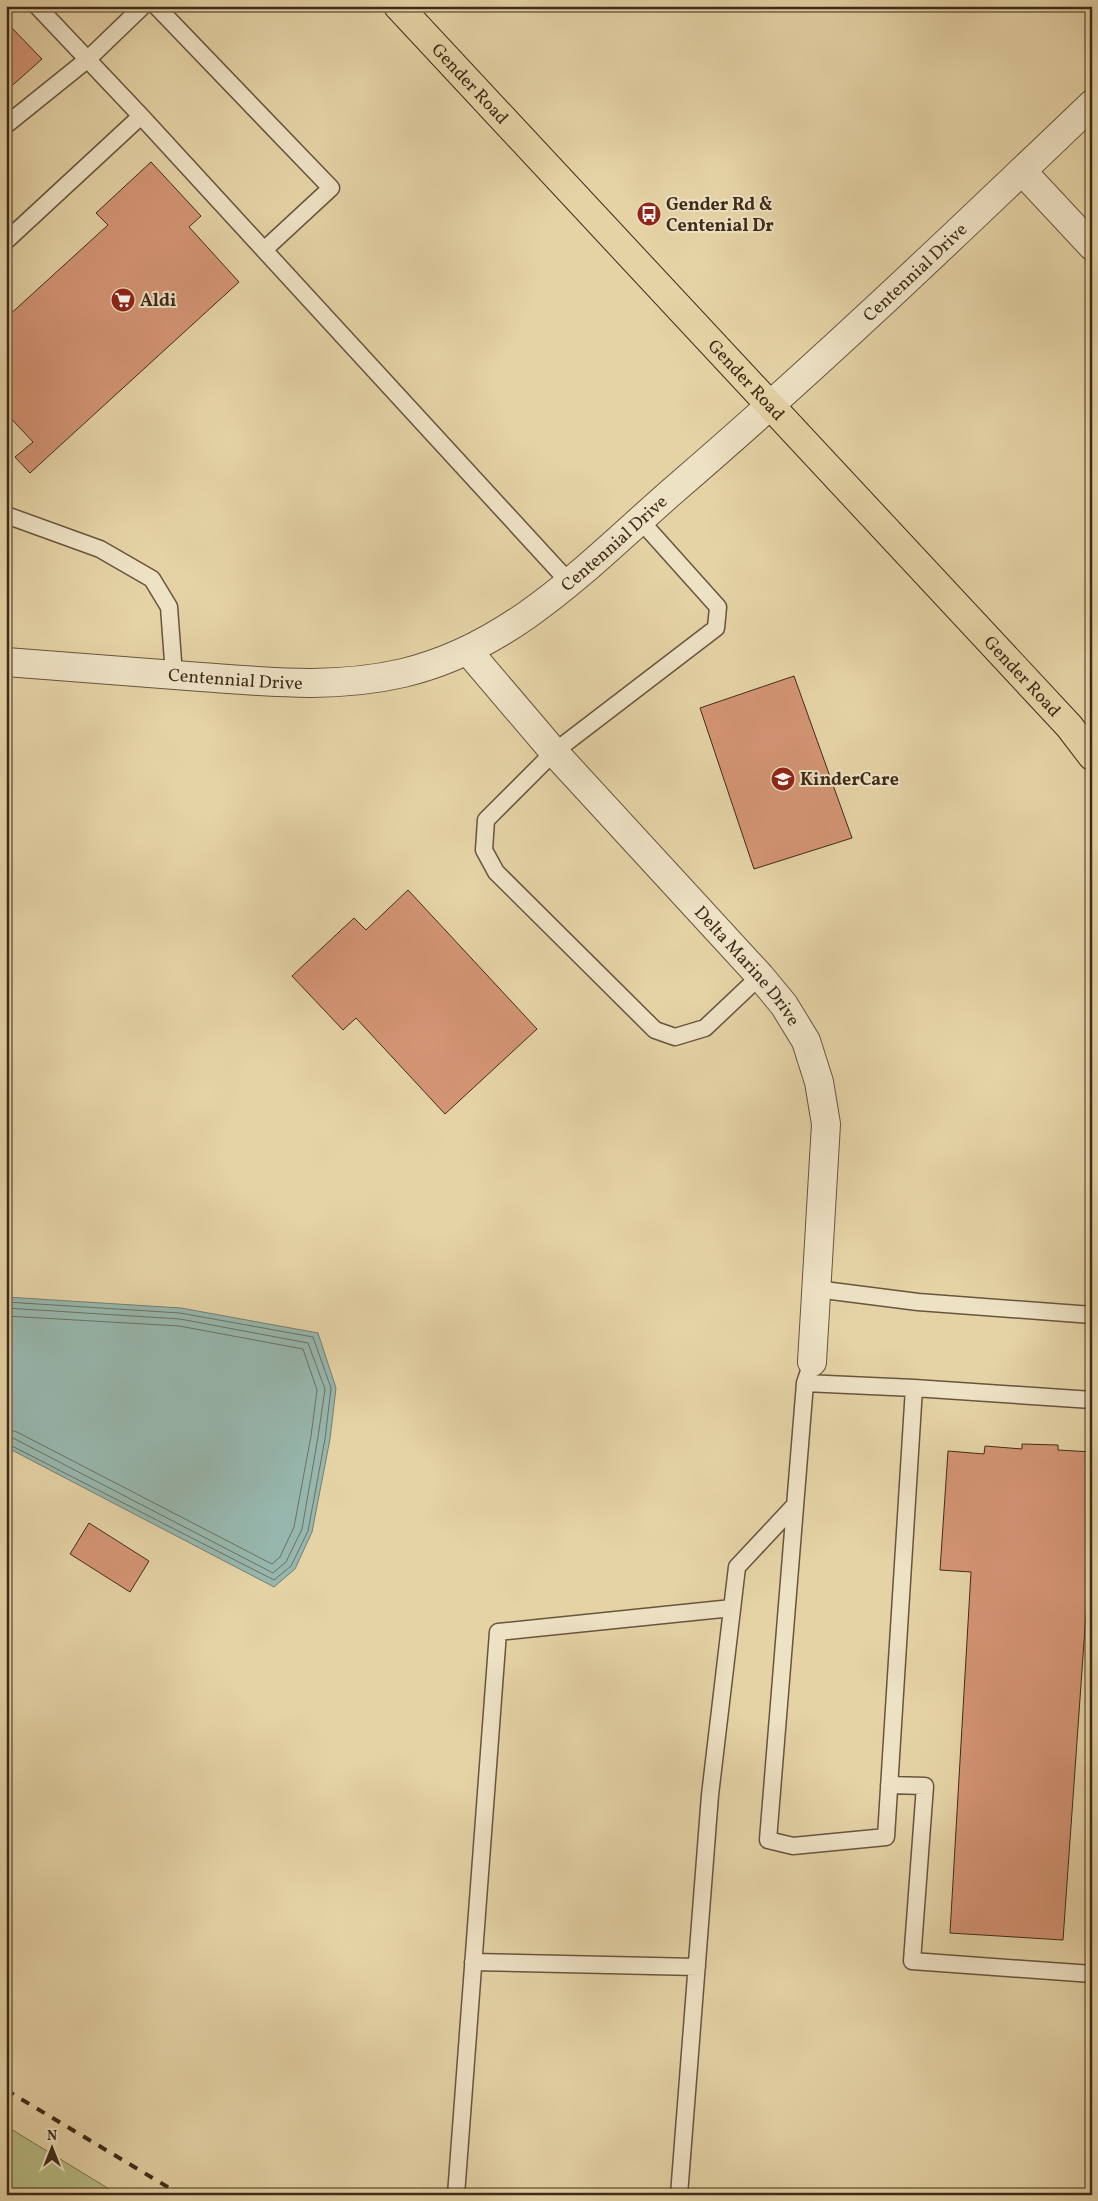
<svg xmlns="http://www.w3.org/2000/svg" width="1098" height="2201" viewBox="0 0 1098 2201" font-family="Vollkorn,serif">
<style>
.green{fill:#b7bb84;stroke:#7b734e}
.water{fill:#97b7ae;stroke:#747f72}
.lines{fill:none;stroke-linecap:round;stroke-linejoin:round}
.shore{stroke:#6b7163;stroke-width:1}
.building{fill:#d49575;stroke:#3f2b18}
.service-casing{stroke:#68553c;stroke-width:19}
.minor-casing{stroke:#68553c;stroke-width:30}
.primary-casing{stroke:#3f2b18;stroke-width:30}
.service{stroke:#eee2c5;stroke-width:16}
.minor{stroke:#eee2c5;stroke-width:28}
.primary{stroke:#e5d3a6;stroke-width:28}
.rail{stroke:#3f2b18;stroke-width:4;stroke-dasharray:9 9;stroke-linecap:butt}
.labels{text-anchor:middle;stroke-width:4;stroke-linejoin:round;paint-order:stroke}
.street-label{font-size:18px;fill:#3f2b18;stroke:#eee2c5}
.poi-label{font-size:18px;font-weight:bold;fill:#3f2b18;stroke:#eee2c5;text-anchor:start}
</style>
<rect width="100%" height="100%" fill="#e5d3a6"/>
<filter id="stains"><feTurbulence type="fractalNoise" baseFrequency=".004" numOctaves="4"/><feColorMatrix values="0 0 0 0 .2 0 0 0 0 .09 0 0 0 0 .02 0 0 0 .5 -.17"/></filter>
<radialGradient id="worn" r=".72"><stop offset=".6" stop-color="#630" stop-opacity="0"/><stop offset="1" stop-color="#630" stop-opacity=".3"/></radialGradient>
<path class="green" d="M6,2126l113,69h-113z"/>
<path class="water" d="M6,1297l175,11 137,25 18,55 -6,51 -18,93 -17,37 -21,18 -268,-140z"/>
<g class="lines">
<path class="shore" d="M6,1302l174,11 133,24 18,51 -6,51 -17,92 -17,35 -17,14 -268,-137
M6,1308l174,11 128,24 17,46 -7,48 -16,92 -16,33 -13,11 -260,-135 -7,-1
M6,1316l173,10 124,23 14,41 -6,46 -17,91 -14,30 -8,7 -255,-132 -11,-3"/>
</g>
<path class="building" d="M6,22l36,37 -36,32z
M151,162l50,54 -12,11 50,55 -209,191 -15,-16 18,-15 -27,-29v-95l102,-93 -12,-12z
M794,676l58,162 -98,31 -54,-161z
M408,890l129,139 -92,85 -89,-96 -13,12 -51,-54 62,-58 12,12z
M1022,1444l36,1v5l34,2v134l-4,-1 -25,355 -113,-7 21,-361 -31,-2 8,-119 36,3 1,-8 37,3z
M89,1523l60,38 -19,31 -60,-38z"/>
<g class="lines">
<defs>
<path id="service" d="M37,6l104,110 428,466
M156,6l175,182 -67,62
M6,125l82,-66 55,-53
M6,241l135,-125
M6,515l94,34 52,30 17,28 5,68
M640,520l78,87 -2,21 -162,124 -68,68 -2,30 12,22 159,158 20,7 30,-9 55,-52
M816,1289l102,13 174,13
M805,1383l109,5 -28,449 -93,9 -25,-6 37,-457 7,-21
M914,1388l178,12
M889,1785l36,1 -13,175 180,13
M473,1962l224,5
M456,2195l42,-563 234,-24
M679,2195l31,-400 27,-228 58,-62"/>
<g id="minor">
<path d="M1022,171l70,75"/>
<path id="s1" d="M468,651l86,101 206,224 24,29 22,36 13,41 7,42 -14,238"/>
<path id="s2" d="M6,662c65,5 130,10 195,15 70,5 133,12 202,-4 111,-26 188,-111 272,-184 143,-123 280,-254 417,-385"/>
</g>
<g id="primary">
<path id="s3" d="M398,6l671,720 23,30"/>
</g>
</defs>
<use href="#service" class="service-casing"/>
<use href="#minor" class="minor-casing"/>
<use href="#primary" class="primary-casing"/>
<use href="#service" class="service"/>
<use href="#minor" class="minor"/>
<use href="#primary" class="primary"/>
<path class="rail" d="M6,2090l175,105"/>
</g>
<defs>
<symbol id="bus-disc" viewBox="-11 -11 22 22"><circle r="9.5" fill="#8f2418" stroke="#eee2c5"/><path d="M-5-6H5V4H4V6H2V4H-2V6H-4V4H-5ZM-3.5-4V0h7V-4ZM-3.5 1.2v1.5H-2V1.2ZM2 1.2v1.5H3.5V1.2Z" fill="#fff"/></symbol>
<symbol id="supermarket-disc" viewBox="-11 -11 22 22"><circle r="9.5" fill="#8f2418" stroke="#eee2c5"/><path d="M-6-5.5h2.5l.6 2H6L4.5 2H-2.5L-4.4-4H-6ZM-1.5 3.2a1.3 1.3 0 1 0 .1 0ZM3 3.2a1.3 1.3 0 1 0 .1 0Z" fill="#fff"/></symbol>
<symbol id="school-disc" viewBox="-11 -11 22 22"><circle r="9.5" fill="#8f2418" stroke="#eee2c5"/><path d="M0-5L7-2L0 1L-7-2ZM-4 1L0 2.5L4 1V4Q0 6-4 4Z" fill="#fff"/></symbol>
</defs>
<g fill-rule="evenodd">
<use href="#bus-disc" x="635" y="200" width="28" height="28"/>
<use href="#supermarket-disc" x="109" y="286" width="28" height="28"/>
<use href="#school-disc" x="769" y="765" width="28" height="28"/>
</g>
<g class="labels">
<g class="street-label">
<text dy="6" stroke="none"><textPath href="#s3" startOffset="106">Gender Road</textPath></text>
<text dy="6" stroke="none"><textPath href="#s2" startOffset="1054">Centennial Drive</textPath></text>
<text dy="6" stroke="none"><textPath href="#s3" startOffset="511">Gender Road</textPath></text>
<text dy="6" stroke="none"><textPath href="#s2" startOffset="649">Centennial Drive</textPath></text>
<text dy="6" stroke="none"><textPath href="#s3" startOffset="916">Gender Road</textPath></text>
<text dy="6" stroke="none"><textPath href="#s2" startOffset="230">Centennial Drive</textPath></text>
<text dy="6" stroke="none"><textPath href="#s1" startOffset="421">Delta Marine Drive</textPath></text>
</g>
<g class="poi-label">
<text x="666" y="210">Gender Rd &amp;<tspan x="666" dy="21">Centenial Dr</tspan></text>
<text x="140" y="306">Aldi</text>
<text x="800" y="785">KinderCare</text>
</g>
</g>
<rect width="1098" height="2201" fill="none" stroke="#e5d3a6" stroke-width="25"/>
<rect x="8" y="8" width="1083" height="2186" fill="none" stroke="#3f2b18" stroke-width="2.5"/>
<rect x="12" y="12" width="1073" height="2176" fill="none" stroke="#3f2b18"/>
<g transform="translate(52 2148)" stroke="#eee2c5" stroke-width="4" paint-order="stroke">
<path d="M0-4L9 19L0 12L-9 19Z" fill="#3f2b18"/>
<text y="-8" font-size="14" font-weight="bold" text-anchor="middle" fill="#3f2b18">N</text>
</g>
<rect width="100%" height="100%" filter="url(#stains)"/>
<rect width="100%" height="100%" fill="url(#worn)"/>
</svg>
